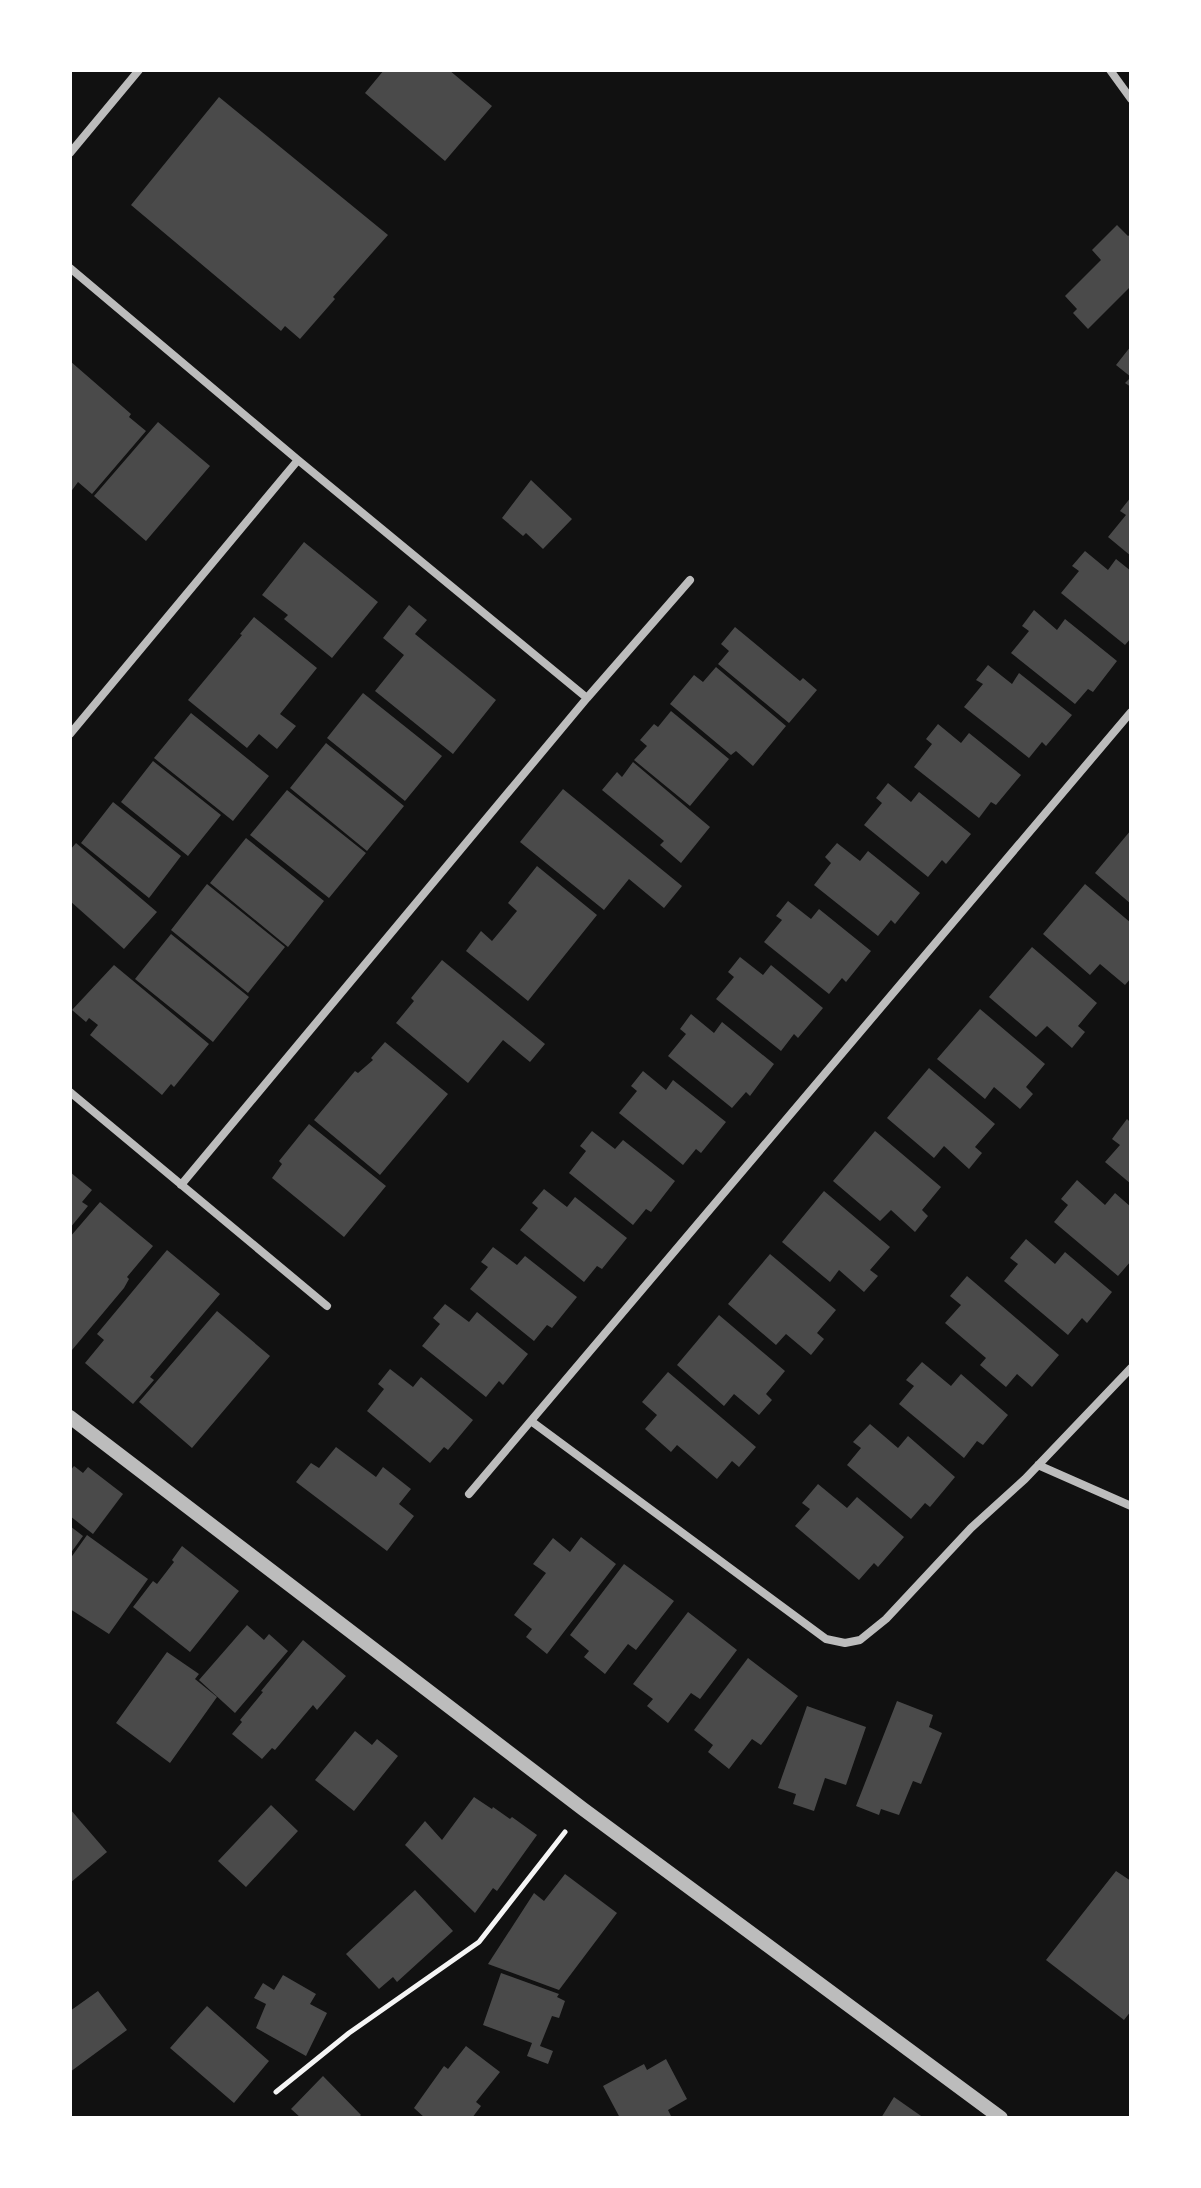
<svg xmlns="http://www.w3.org/2000/svg" width="1201" height="2188" viewBox="0 0 1201 2188" font-family="Mulish,sans-serif">
<style>
.building{fill:#4a4a4a}
.lines{fill:none;stroke-linecap:round;stroke-linejoin:round}
.path{stroke:#f5f5f5;stroke-width:5}
.minor{stroke:#bcbcbc;stroke-width:8}
.tertiary{stroke:#bcbcbc;stroke-width:14}
</style>
<rect width="100%" height="100%" fill="#111"/>
<path class="building" d="M384,70h65l43,36 -47,55 -80,-68z
M219,97l169,138 -55,62 2,2 -35,40 -15,-13 -4,5 -150,-126z
M1117,225l11,11 3,-2v52l-43,43 -15,-16 4,-4 -12,-13 36,-36 -9,-10z
M1131,346v41l-6,-4 6,-6 -15,-12z
M70,361l61,53 -2,3 17,14 -54,63 -14,-12 -8,11z
M158,422l52,44 -64,75 -52,-45z
M531,480l41,39 -29,30 -17,-16 -3,3 -21,-18z
M1131,497v59l-23,-19 18,-22 -6,-4z
M304,542l74,60 -46,56 -48,-39 4,-4 -26,-20z
M1085,551l23,19 8,-11 15,12v67l-6,7 -64,-52 18,-22 -7,-5z
M409,605l18,15 -12,14 81,66 -43,54 -78,-63 29,-36 -21,-17z
M1034,610l23,20 8,-11 52,42 -24,31 -5,-3 -13,15 -64,-51 18,-22 -7,-5z
M254,617l63,51 -37,46 16,12 -19,23 -18,-15 -12,14 -59,-48 54,-65 -2,-1z
M735,627l65,54 3,-3 14,12 -28,33 -71,-59 11,-13 -8,-7z
M988,665l24,19 7,-11 53,42 -26,31 -4,-4 -13,16 -65,-51 19,-23 -7,-4z
M716,667l70,59 -33,40 -17,-15 -5,4 -61,-51 24,-29 9,7z
M363,693l79,63 -37,45 -78,-63z
M671,711l58,48 -39,47 -56,-46 13,-14 -7,-6 14,-16 4,3z
M191,713l78,63 -36,45 -79,-63z
M938,724l23,19 8,-10 52,42 -25,30 -5,-3 -12,16 -65,-51 18,-23 -6,-5z
M326,743l78,63 -37,45 -77,-63z
M153,761l68,54 -33,41 -67,-54z
M633,762l77,65 -29,36 -21,-18 4,-4 -62,-51 15,-18 5,5z
M888,783l23,19 8,-10 52,42 -25,30 -4,-4 -14,17 -64,-52 18,-22 -6,-5z
M563,789l119,97 -18,22 -35,-29 -25,31 -84,-68z
M287,790l79,63 -37,45 -79,-63z
M113,802l68,54 -32,42 -68,-55z
M1131,830v74l-36,-31z
M246,838l78,63 -36,46 -78,-64z
M76,843l81,69 -33,37 -54,-48v-51z
M837,843l23,18 8,-10 52,42 -25,31 -4,-4 -13,16 -64,-51 17,-22 -6,-6z
M537,866l60,49 -69,86 -62,-50 15,-20 11,10 25,-30 -9,-8z
M207,884l78,63 -37,46 -77,-63z
M1085,884l46,39v55l-6,7 -25,-21 -10,11 -47,-41z
M788,901l23,18 8,-10 52,42 -25,31 -4,-4 -13,16 -65,-52 18,-22 -6,-4z
M171,934l78,63 -36,45 -78,-63z
M1032,947l65,56 -19,23 7,6 -13,16 -25,-22 -11,11 -47,-40z
M740,957l23,18 8,-10 52,43 -25,30 -4,-4 -13,17 -65,-52 18,-22 -6,-5z
M442,960l103,84 -15,18 -27,-22 -35,43 -72,-60 18,-22 -3,-3z
M114,965l95,79 -35,43 -3,-3 -9,11 -72,-60 8,-10 -9,-7 -3,4 -14,-12z
M980,1009l65,55 -19,23 7,7 -13,15 -26,-22 -9,12 -48,-40z
M691,1014l23,19 8,-11 52,42 -24,32 -4,-4 -14,16 -64,-52 18,-22 -6,-5z
M385,1042l63,52 -68,81 -66,-55 41,-49 3,2 15,-13 -2,-2z
M929,1068l66,56 -20,23 7,6 -13,16 -25,-23 -10,12 -47,-40z
M643,1071l23,19 7,-10 53,42 -25,31 -5,-4 -13,16 -64,-52 18,-22 -6,-5z
M1127,1119l4,4v61l-26,-22 15,-17 -8,-6z
M309,1124l77,62 -42,51 -72,-59 10,-14 -3,-3z
M592,1131l23,18 8,-9 52,41 -24,31 -5,-3 -13,16 -64,-52 17,-22 -6,-5z
M875,1131l66,56 -19,23 6,6 -13,16 -24,-22 -11,11 -47,-40z
M70,1172l22,18 -10,12 6,4 -18,22z
M1077,1180l28,25 10,-12 16,14v54l-13,15 -64,-54 14,-17 -7,-6z
M544,1189l23,18 8,-10 52,41 -25,31 -5,-3 -13,16 -64,-52 18,-22 -6,-5z
M824,1191l66,56 -20,23 8,6 -14,16 -25,-22 -9,12 -48,-40z
M100,1202l53,44 -26,31 2,2 -5,9 -52,62 -2,-2v-111z
M1026,1239l29,25 10,-12 47,40 -25,31 -5,-5 -14,17 -64,-54 14,-17 -8,-6z
M493,1247l24,18 8,-9 52,41 -25,31 -5,-3 -13,16 -64,-52 18,-22 -7,-5z
M167,1250l53,44 -70,83 4,3 -21,24 -48,-41 19,-23 -7,-6z
M770,1254l66,56 -19,23 7,6 -13,16 -25,-21 -10,11 -48,-41z
M967,1276l92,79 -27,32 -15,-13 -11,13 -26,-22 6,-7 -41,-35 16,-18 -11,-9z
M445,1304l24,18 8,-10 51,42 -25,31 -4,-4 -13,16 -64,-51 18,-22 -7,-6z
M217,1311l53,45 -78,92 -53,-46z
M719,1315l66,56 -19,23 6,6 -13,15 -25,-21 -10,12 -47,-41z
M922,1362l29,24 10,-12 47,41 -25,30 -6,-4 -13,17 -65,-54 15,-18 -8,-6z
M390,1369l23,18 8,-10 52,43 -25,30 -4,-3 -14,16 -63,-52 17,-22 -6,-5z
M668,1372l88,75 -17,20 -7,-6 -15,18 -40,-34 -6,7 -26,-23 12,-14 -15,-13z
M870,1424l28,24 10,-12 47,41 -25,30 -5,-4 -14,16 -64,-54 14,-17 -8,-6z
M336,1447l40,30 7,-10 28,22 -12,15 15,12 -27,35 -91,-69 15,-19 8,5z
M74,1466l9,7 5,-6 35,27 -30,40 -23,-18v-45z
M818,1484l29,24 10,-11 47,40 -26,30 -4,-4 -15,17 -64,-54 15,-17 -8,-6z
M70,1526l13,10 -13,18z
M87,1535l61,44 -39,55 -39,-25v-50z
M581,1537l35,27 -69,90 -21,-17 6,-8 -18,-14 32,-42 -13,-9 20,-26 17,14z
M182,1546l57,45 -49,61 -57,-45 20,-26 4,3 17,-22 -2,-2z
M624,1564l50,37 -38,49 -8,-6 -23,30 -21,-17 5,-6 -19,-16z
M688,1612l49,38 -37,49 -9,-6 -23,30 -21,-17 6,-7 -20,-15z
M247,1625l17,15 5,-6 19,17 -53,62 -36,-33z
M303,1640l43,36 -29,34 -4,-5 -38,45 -3,-2 -10,11 -30,-25 10,-12 -2,-2 23,-28 -2,-1z
M167,1652l32,22 -4,5 22,18 -47,66 -54,-40z
M748,1658l50,38 -37,49 -9,-6 -23,30 -21,-17 5,-7 -19,-15z
M897,1701l36,14 -4,12 13,6 -21,51 -8,-3 -14,34 -18,-6 -2,6 -23,-9z
M807,1706l59,21 -20,58 -21,-7 -11,33 -21,-7 3,-10 -18,-6z
M355,1731l17,14 5,-6 21,17 -44,55 -39,-31z
M474,1797l18,12 1,-2 17,12 2,-2 25,18 -40,56 -4,-3 -18,25 -70,-68 20,-24 17,19z
M271,1805l27,26 -52,56 -28,-26z
M70,1809l37,43 -37,31z
M1116,1871l15,10v130l-7,9 -78,-60z
M565,1874l52,39 -58,77 -71,-26 46,-71 10,8z
M415,1890l38,41 -56,51 -4,-5 -14,12 -33,-35z
M501,1973l58,21 -2,3 8,4 -6,17 -7,-2 -12,30 13,5 -5,13 -21,-8 5,-13 -49,-18z
M283,1975l33,19 -6,10 17,9 -21,43 -50,-28 10,-24 -12,-6 9,-15 11,7z
M98,1991l29,39 -57,42v-61z
M207,2006l62,55 -35,42 -64,-55z
M466,2046l34,26 -24,30 5,4 -9,12h-47l-11,-10 30,-42 4,3z
M666,2059l21,40 -19,11 4,8h-52l-17,-32 41,-22 3,6z
M323,2076l38,39 -3,3h-57l-10,-9z
M894,2097l30,21h-43z"/>
<g class="lines">
<path class="path" d="M276,2092l73,-59 130,-91 86,-110"/>
<path class="minor" d="M1110,70l21,29
M70,153l69,-83
M70,268l228,192 289,238
M70,734l228,-274
M70,1092l257,214
M181,1185l406,-487 103,-118
M531,1421l295,218 19,4 15,-3 26,-21 85,-91 54,-49 106,-111
M1038,1465l93,41
M469,1494l662,-782"/>
<path class="tertiary" d="M70,1417l513,392 418,309"/>
</g>
<rect width="1201" height="2188" fill="none" stroke="#ffffff" stroke-width="144"/>
</svg>
